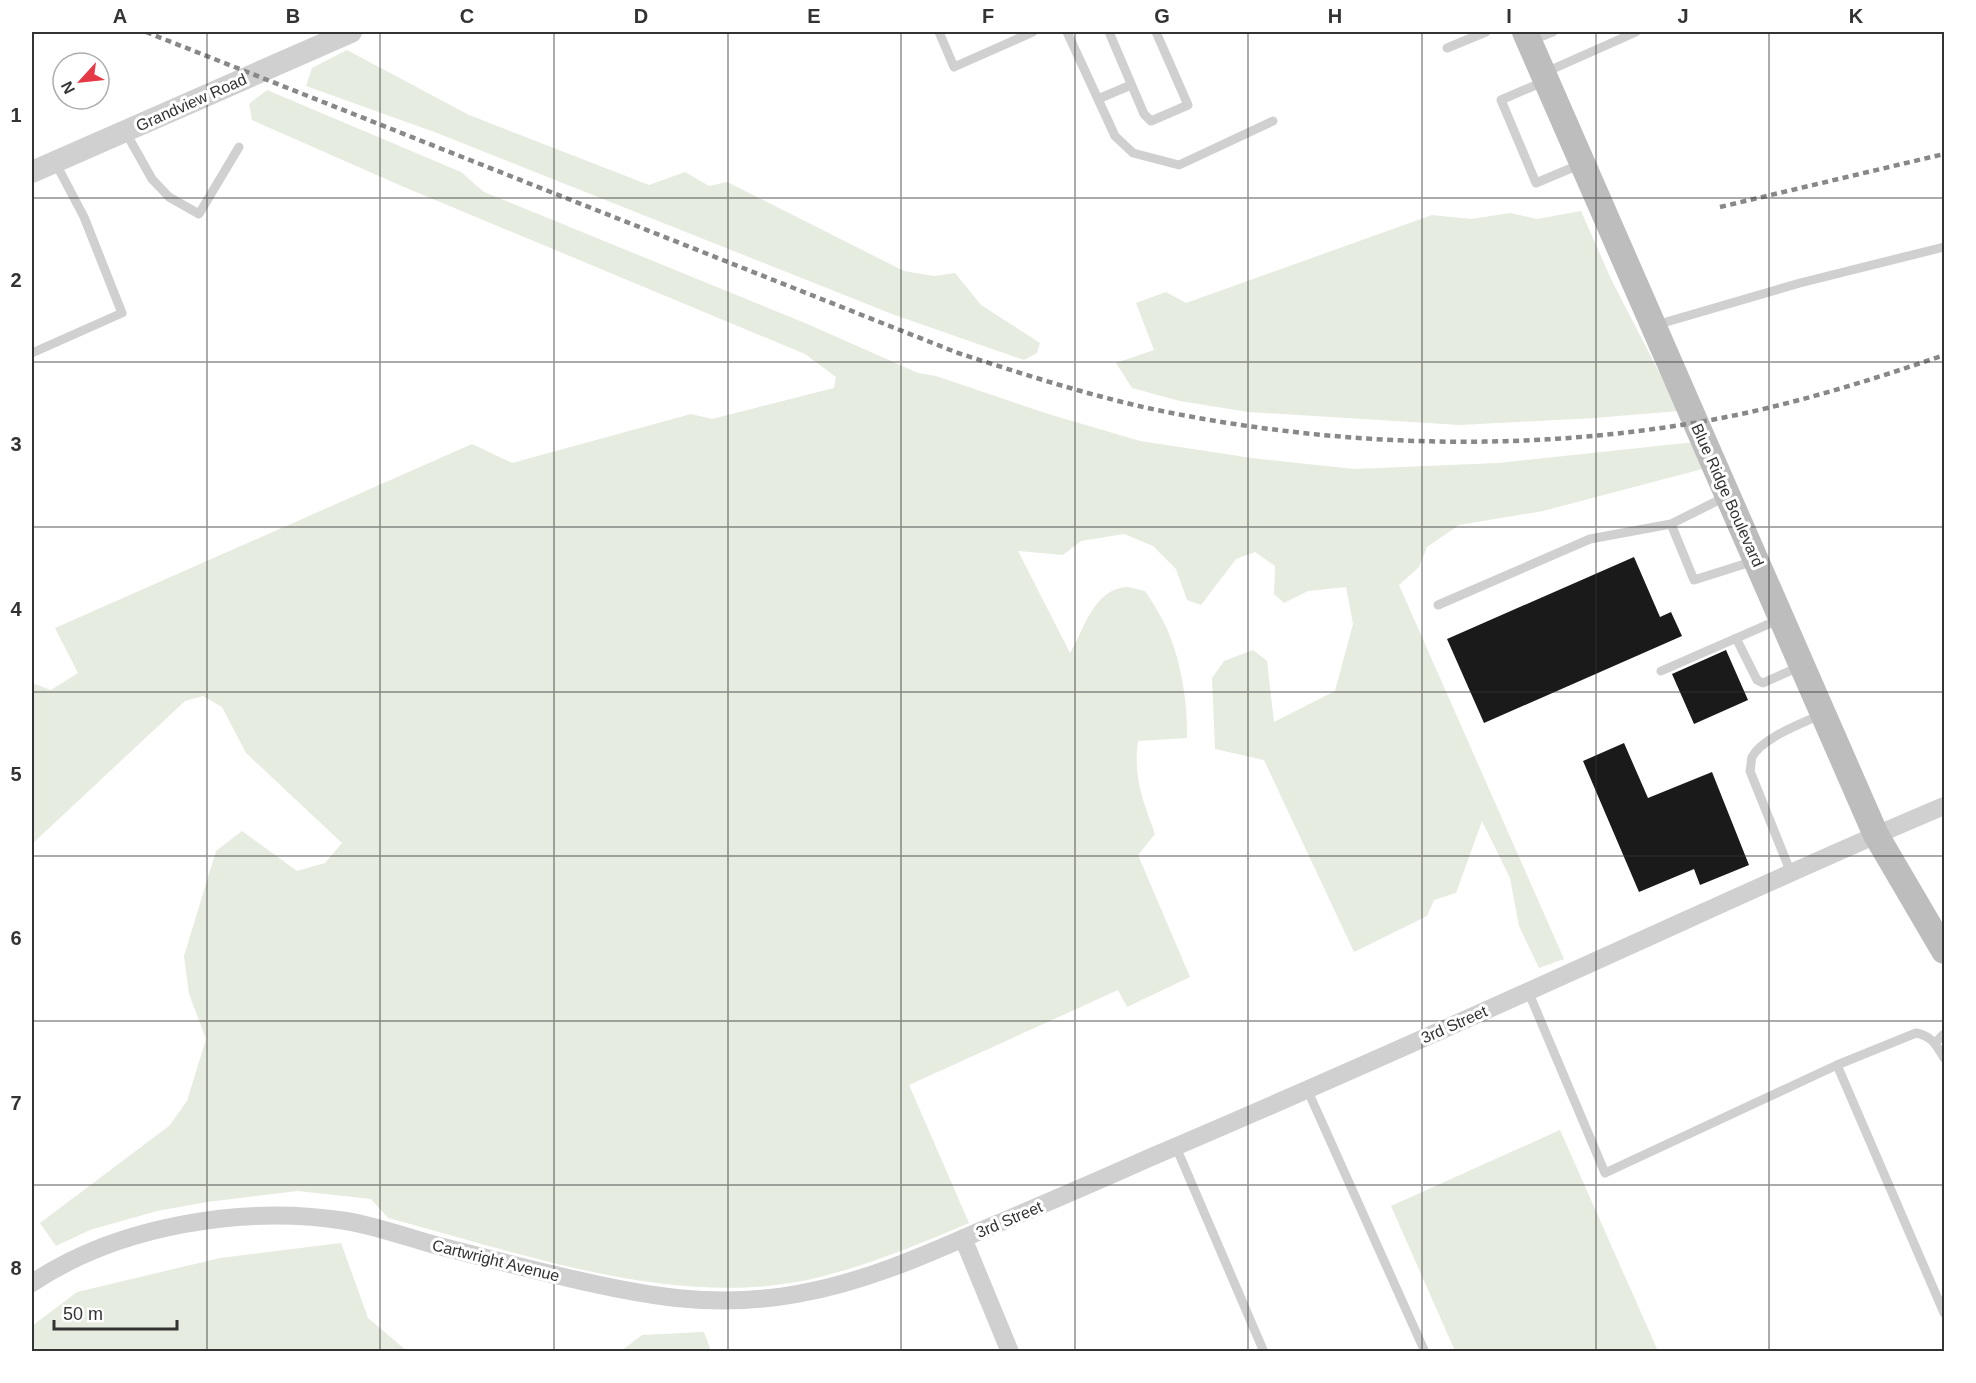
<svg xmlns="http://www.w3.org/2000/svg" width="1976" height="1383" viewBox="0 0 1976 1383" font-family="Helvetica,sans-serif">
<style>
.green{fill:#e6ecdf}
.building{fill:#1a1a1a}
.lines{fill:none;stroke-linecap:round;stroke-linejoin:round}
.service{stroke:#d0d0d0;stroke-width:9}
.minor{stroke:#d0d0d0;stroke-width:18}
.tertiary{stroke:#d0d0d0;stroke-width:22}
.secondary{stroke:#bdbdbd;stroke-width:26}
.rail{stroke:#888;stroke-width:4.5;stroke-dasharray:6 4.5;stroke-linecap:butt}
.grid{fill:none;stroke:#333;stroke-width:1.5;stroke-opacity:0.55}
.labels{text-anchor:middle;stroke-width:6;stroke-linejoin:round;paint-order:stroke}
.street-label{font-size:16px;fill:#333;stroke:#fff}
.neatline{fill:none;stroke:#333;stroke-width:2}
.grid-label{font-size:20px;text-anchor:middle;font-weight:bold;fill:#333}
</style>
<rect width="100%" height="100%" fill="#fff"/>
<path class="green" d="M347,50l122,65 180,70 36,-13 24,14 18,-4 177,89 30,5 21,-3 26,32 59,38 -3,10 -13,7 -132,-46 -455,-181 -131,-47 6,-18z
M267,90l194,82 23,20 321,131 113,50 18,3 109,37 95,28 112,17 102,11 144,-6 197,-21 11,26 -163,43 -84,14 -32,22 -8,20 -20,18 165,374 -25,9 -20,-42 -9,-48 -28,-57 -26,72 -22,7 -7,16 -73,36 -90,-192 -49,-11 -3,-71 12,-17 29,-11 14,11 7,61 61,-31 18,-67 -7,-37 -38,4 -24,12 -10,-9 1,-28 -20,-14 -19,7 -35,46 -14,-5 -11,-31 -23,-23 -29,-12 -43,7 -18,14 -45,-4 52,102c14,-23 23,-63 56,-66 6,0 13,3 19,4 6,9 12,18 17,28 18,33 26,82 25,119l-49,3c-5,37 5,59 17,93l-17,21 52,122 -63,30 -9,-17 -209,95 60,138c-47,20 -95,40 -145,53 -140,37 -300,-22 -436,-58l-17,-19 -73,-8 -91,11 -50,9 -67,19 -34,16 -16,-23 129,-97 18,-25 19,-62 -17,-45 -5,-38 32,-105 26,-20 55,40 28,-8 17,-20 -96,-90 -24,-46 -19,-11 -18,5 -153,143v-161l19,7 27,-17 -23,-45 417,-184 40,19 179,-49 21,5 122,-31 2,-11 -31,-23 -401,-167 -152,-67 -3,-16z
M1581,211l30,68 68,132 -85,7 -134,7 -212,-13 -68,-11 -48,-13 -16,-25 38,-13 -18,-47 30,-11 20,11 246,-88 39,4 39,-6 27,6z
M1560,1130l98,221h-203l-64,-145z
M341,1243l27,75 39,33h-375v-25l45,-34 143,-34z
M704,1332l7,19h-90l21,-16z"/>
<path class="building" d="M1634,557l26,60 11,-5 11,24 -198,87 -37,-84z
M1726,650l22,50 -54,24 -22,-50z
M1624,743l24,55 64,-26 37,93 -49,20 -6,-16 -55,23 -56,-131z"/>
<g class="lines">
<path class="service" d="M939,32l15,35 79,-35
M1067,32l48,104 18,17 46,12 94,-44
M1109,32l35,82 7,7 37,-16 -32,-73
M1532,40l21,-8
M1447,48l39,-16
M1546,72l90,-40
M1545,81l-44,19 35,83 45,-19
M1098,99l33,-14
M125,131l27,48 17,18 30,17 40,-67
M1656,325l144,-42 144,-36
M32,353l90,-40 -38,-96 -29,-55
M1725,497l-54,27 23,56 60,-19
M1438,605l152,-66 81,-15
M1736,638l21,42 6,3 38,-17
M1661,671l119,-52
M1791,873l-41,-102c1,-4 1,-10 2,-14 10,-19 49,-33 68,-42
M1528,991l77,182 232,-108 79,-32c16,3 20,12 28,25
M1935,1043l9,-9
M1837,1065l107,248
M1307,1089l118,263
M1176,1147l88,205"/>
<path class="minor" d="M963,1238l47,114
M32,1283c87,-58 212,-78 314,-62 30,5 60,16 89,24 43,11 86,22 129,32 80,19 150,32 233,17 64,-11 124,-37 183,-63 57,-24 113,-48 169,-73 148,-63 294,-128 440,-194 118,-53 236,-108 355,-158"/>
<path class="tertiary" d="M32,172l319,-140"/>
<path class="secondary" d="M1525,32l351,803 68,116"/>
<path class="rail" d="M146,32l812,321c74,24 148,48 224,62 164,31 334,36 499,10 87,-13 180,-41 263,-70
M1720,207l224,-53"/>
</g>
<path class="grid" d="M207,32v1320M380,32v1320M554,32v1320M728,32v1320M901,32v1320M1075,32v1320M1248,32v1320M1422,32v1320M1596,32v1320M1769,32v1320M32,198h1912M32,362h1912M32,527h1912M32,692h1912M32,856h1912M32,1021h1912M32,1185h1912"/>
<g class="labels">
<g class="street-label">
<text transform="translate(191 102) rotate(-24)" y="6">Grandview Road</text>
<text transform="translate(1728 495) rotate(66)" y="6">Blue Ridge Boulevard</text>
<text transform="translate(1454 1024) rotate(-24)" y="6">3rd Street</text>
<text transform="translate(1009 1219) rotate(-23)" y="6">3rd Street</text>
<text transform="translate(496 1260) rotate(14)" y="6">Cartwright Avenue</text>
</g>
</g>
<rect width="1976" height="1383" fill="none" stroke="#ffffff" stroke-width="66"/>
<g transform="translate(81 81) rotate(243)"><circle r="28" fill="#ffffff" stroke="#adadad" stroke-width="1.5"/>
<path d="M0-4.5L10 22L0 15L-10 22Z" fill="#e63946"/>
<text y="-9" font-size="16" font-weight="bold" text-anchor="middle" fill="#333333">N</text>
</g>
<path d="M54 1320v9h123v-9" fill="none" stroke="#333333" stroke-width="3"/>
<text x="63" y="1320" font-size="18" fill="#333333" stroke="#ffffff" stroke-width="4.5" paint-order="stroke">50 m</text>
<rect x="33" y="33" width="1910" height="1317" class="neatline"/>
<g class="grid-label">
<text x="120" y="23">A</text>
<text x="293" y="23">B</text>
<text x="467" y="23">C</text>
<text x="641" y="23">D</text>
<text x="814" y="23">E</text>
<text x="988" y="23">F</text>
<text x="1162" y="23">G</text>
<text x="1335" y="23">H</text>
<text x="1509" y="23">I</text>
<text x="1683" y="23">J</text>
<text x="1856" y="23">K</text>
<text x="16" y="122">1</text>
<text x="16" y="287">2</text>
<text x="16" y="451">3</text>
<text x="16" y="616">4</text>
<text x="16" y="781">5</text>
<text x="16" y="945">6</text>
<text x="16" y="1110">7</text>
<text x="16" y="1275">8</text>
</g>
</svg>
